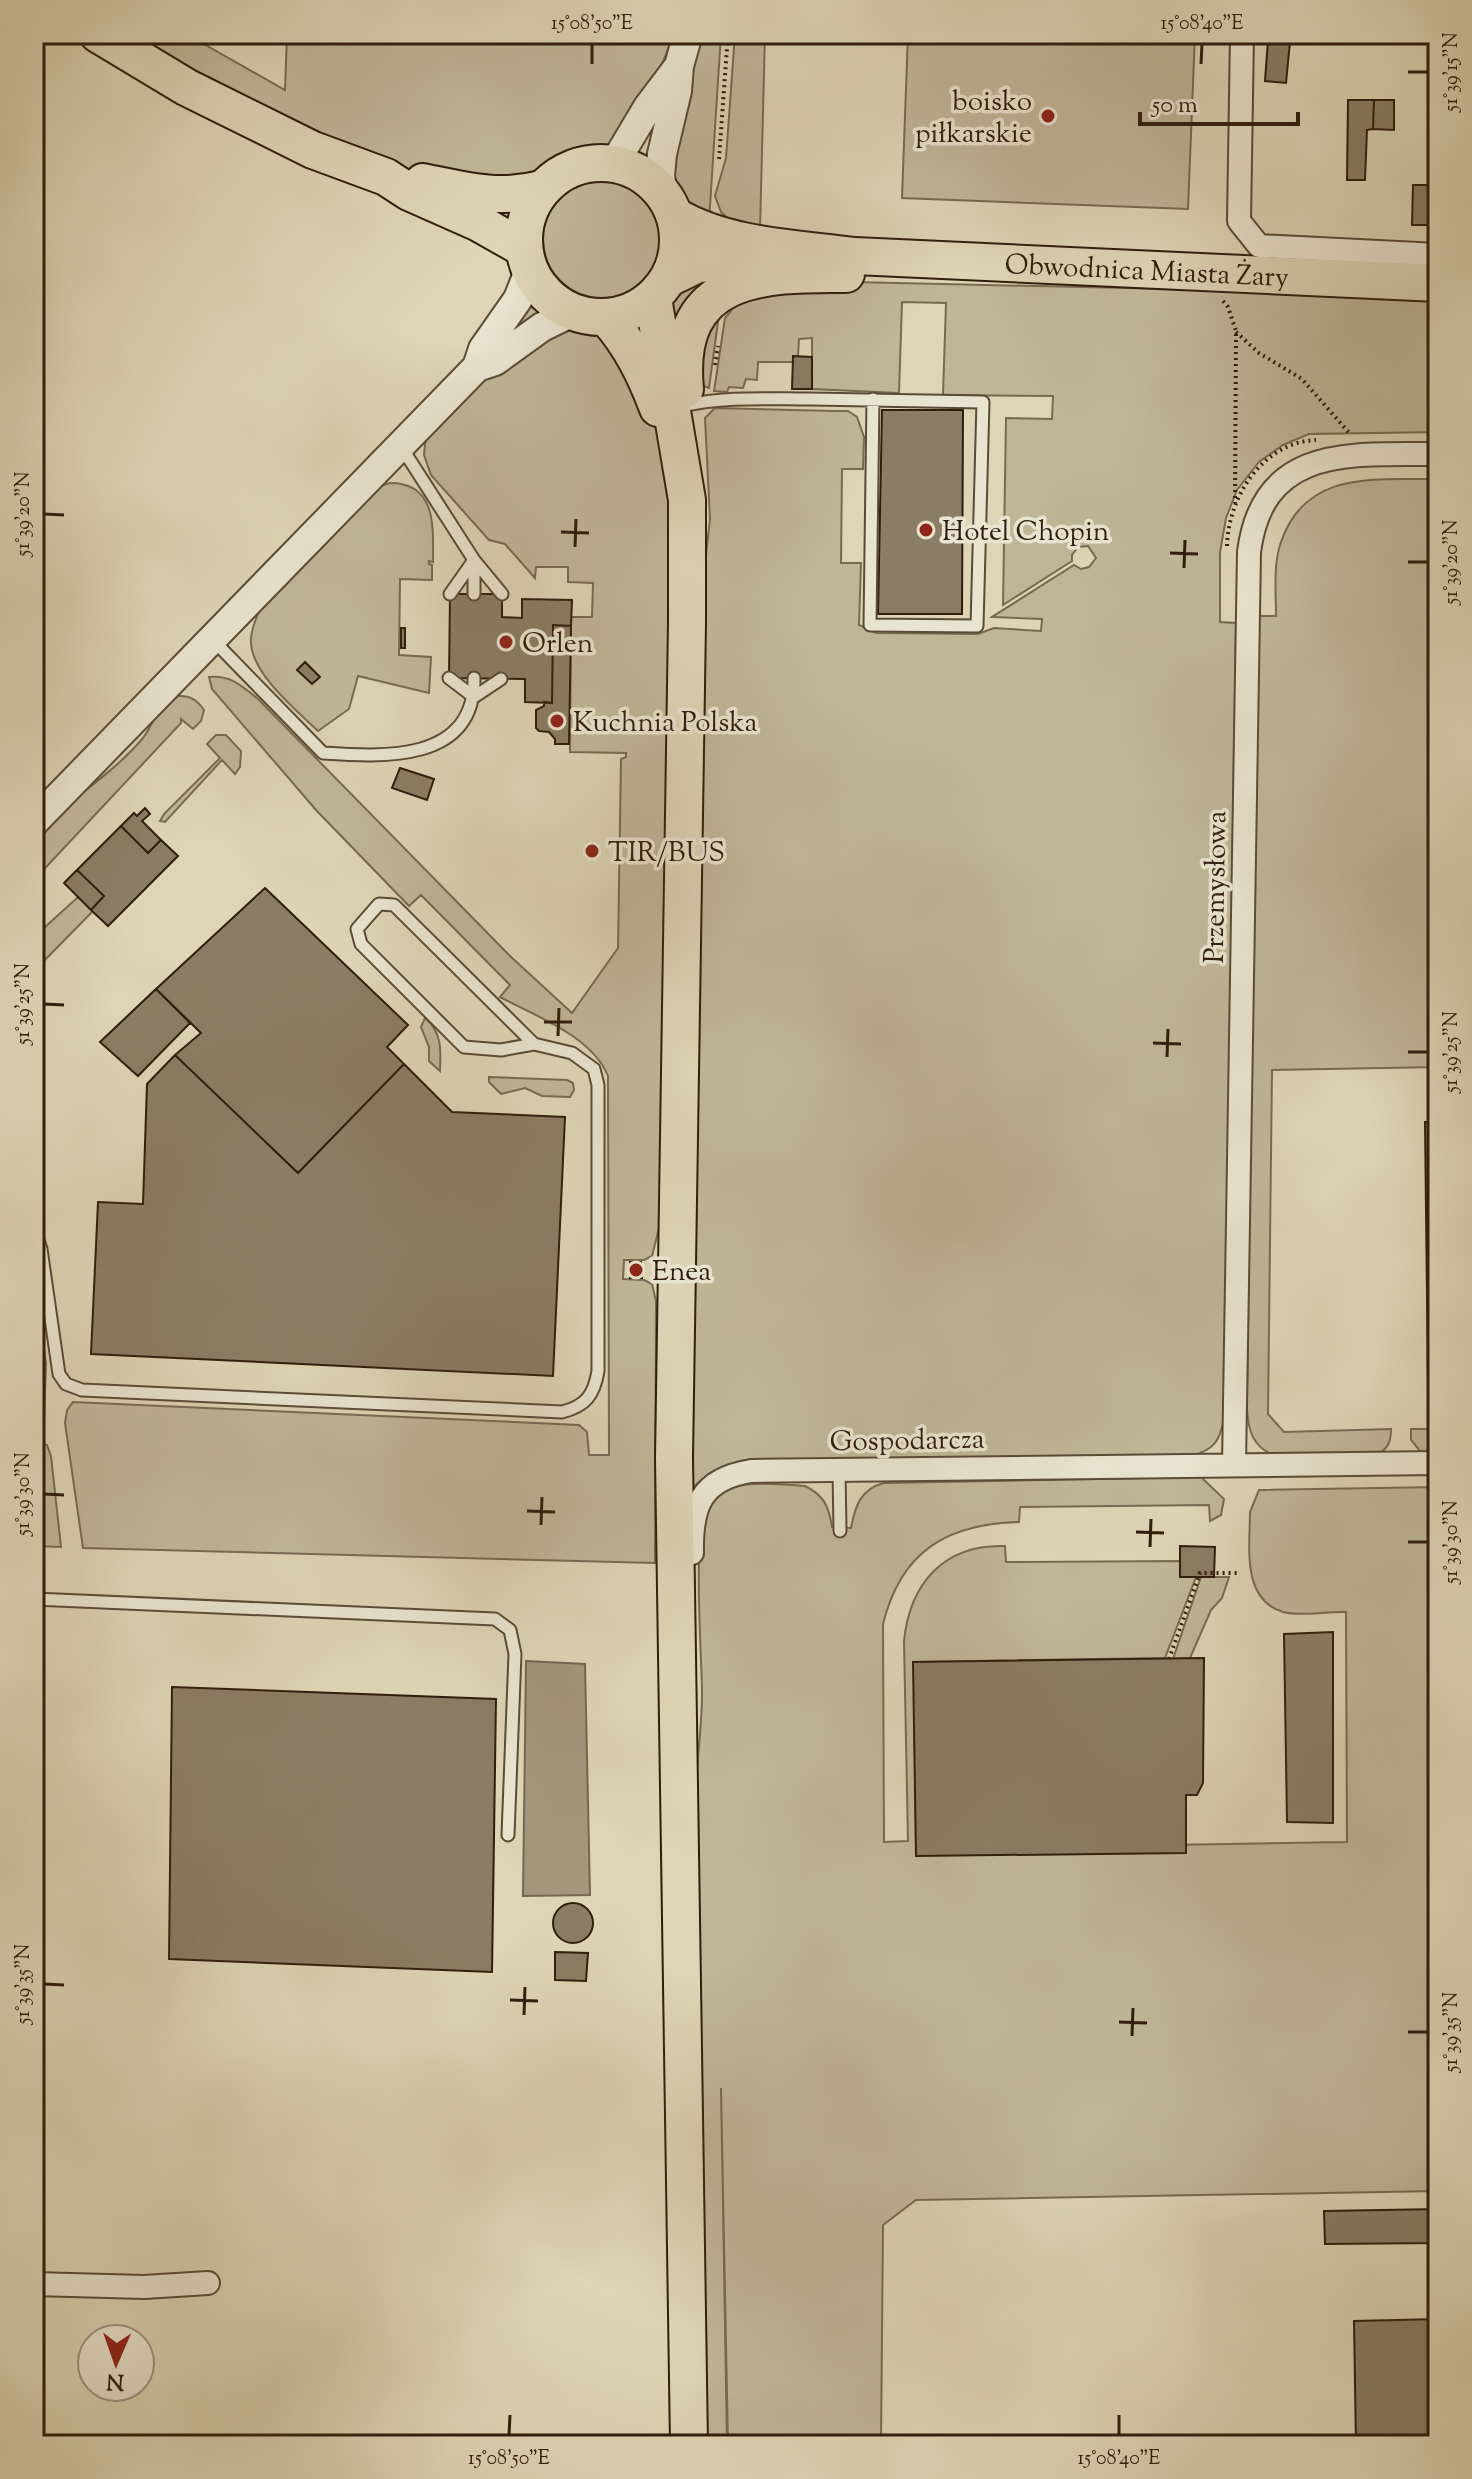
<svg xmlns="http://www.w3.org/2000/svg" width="1472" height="2479" viewBox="0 0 1472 2479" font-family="'Sorts Mill Goudy',serif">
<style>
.green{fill:#bfb699;stroke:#776a53;stroke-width:2}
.water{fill:#a2967d;stroke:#746650;stroke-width:2}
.building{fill:#897d65;stroke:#2f1d0d;stroke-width:2}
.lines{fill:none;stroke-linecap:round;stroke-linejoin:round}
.service-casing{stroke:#5a4b37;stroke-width:15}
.minor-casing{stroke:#5a4b37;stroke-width:26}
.tertiary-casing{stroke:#5a4b37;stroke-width:32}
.primary-casing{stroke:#2f1d0d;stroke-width:40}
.path{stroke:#2f1d0d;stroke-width:4;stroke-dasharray:2 4;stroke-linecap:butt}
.service{stroke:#e9e4d0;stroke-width:11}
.minor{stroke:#e9e4d0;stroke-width:22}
.tertiary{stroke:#e9e4d0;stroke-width:28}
.primary{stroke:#ddd5b6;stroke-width:36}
.ticks{fill:none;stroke:#2f1d0d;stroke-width:3}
.poi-dot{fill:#8f2418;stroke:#e9e4d0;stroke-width:3}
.labels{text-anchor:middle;stroke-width:7;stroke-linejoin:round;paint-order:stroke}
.poi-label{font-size:28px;fill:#2f1d0d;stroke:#e9e4d0;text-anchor:start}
.street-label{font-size:28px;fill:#2f1d0d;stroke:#e9e4d0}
.neatline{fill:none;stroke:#2f1d0d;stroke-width:3}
.ticks-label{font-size:20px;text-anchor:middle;fill:#2f1d0d}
</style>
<rect width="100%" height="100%" fill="#ddd5b6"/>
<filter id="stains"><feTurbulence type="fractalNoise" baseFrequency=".0025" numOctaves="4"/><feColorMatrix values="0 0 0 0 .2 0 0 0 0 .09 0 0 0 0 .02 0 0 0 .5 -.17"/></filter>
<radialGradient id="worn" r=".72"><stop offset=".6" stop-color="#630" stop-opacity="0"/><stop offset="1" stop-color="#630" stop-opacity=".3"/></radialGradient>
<path class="green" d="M133,34h53l99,56 2,-56h387l-16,40 -48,71 -7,4 -35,6 -38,27 -41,6 -88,-21 -115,-44z
M701,34h20l-12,188 -23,-16 -12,-17 -5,-33z
M735,34h30l-5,195 -31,-9 -8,-8 -6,-16 11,-38z
M908,34h287l-7,175 -286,-11z
M543 239a59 59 0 1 1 118 0a59 59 0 1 1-118 0Z
M705,272l4,20 -31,50 -11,-43 4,-8z
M854,282l584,13v137l-129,2 -26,11 -24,17 -22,28 -11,28 -6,34v70l16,1 -12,795c-4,23 -10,32 -33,38l-453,7 -28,10 -24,20 15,-893 9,-81 -5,-101 10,-10 121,3h12l9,6 7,20 -1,32h-21l-1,94h20l-2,62 17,8 102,1 16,-6 47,3 1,-12 -50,-2 82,-52 7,4 8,-2 7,-9 -8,-12 -10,1 -6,8v6l-69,44 3,-187 46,1 1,-23 -110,-1 3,-92 -44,-1 -3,91 -87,-4v-51l-13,1 -1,17 -5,6h-35l-1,18 -11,-1 -3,9 -14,-1 -2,5 -13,-1 11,-73 6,-7 1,-15z
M532,298l15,13 -47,35z
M720,307l-11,81 -10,-4 -6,-31z
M577,322l18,4 59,88 18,58 -11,748 -9,36 -8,4h-20l-1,19 21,1 8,4 4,17 -1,262 -572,-15 -18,-125 2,-13 6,-8 506,23 8,7 2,23h20l-1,-379c-16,-40 -73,-60 -108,-79l10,-12 -89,-90 -12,11 -93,-96 -104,-121 -3,-12c22,-2 33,9 49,22l252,257 62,57 46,-65 3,-189 5,-2v-4l-56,-1 1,-135h21l1,-34 -25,-1v-15h-32l-1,11 -30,-34 -16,-4 -58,-65 -7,-20 1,-11 2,-8 34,-39 54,-45z
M1438,479v588l-166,3 -4,344 16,18 107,-3c0,13 -3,21 -16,26l-99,1c-23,-8 -28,-25 -29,-48l10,-792h19c0,-23 -3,-52 5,-74 25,-73 95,-62 157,-63z
M390,483c47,0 43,44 43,79l-4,-1v3l3,1v15l-32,-1 -1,76 32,2 -2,36 -71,-17 -9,33 -31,22c-22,-21 -70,-60 -67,-93 1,-13 7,-24 12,-36l110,-114z
M178,696c12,-1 19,4 26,14l-3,11 -8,8 -12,-10v4l-147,157v-46c34,-34 78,-59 109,-96 11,-14 16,-39 35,-42z
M216,735h10l15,16 -1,16 -5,7 -13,-14 -57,62 -5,-1 4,-7 56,-56 -13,-14z
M78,897l15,14 -59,60v-34z
M425,1018c17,14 16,32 15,53l-11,-10v-14l-8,-20z
M489,1077l78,3 6,3 1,7 -4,7 -28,-1 -17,-8 -24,6 -12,-12z
M34,1280l12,83 -2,59h-10z
M1411,1429h27v25l-18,-3 -9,-11z
M34,1441l13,4 4,11 10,91 -27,-1z
M1201,1477l23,22 -3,16 -11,6 -1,-16 -189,2 -1,15c-72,2 -118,29 -136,102l1,218 24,-1 -4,-200c6,-58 40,-97 101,-95l1,16 174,-1v16h16l-31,81 -251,4 2,187 431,-7 -1,-230c-19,-1 -45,5 -63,0 -42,-13 -33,-66 -33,-100l9,-22 179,-3v704l-522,9 -33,25 -2,220h-153l-7,-357 6,357h-25l-7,-660c3,-31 7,-61 7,-91 0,-37 -10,-162 5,-188 18,-30 70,-22 98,-20 19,9 24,21 27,41l19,1c4,-21 9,-39 33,-45z
M1201,1577h28l-7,21 -11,12 -21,48 -17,1z"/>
<path class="water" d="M526,1661l59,3 5,231 -67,1z"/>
<path class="building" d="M1268,40l22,2 -4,41 -21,-2z
M1348,100h26l-1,29 -6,1 -2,50h-18z
M1374,100h20v30l-21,-1z
M1413,185h25v40h-26z
M793,356l19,1v32h-20z
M882,410h81l-1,204h-84z
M450,594h52v23l20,1v-19l50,1 -1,26 -18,-1 -1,78 -27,-1v-23l-76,-1z
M553,625l18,1 -2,118h-14v-5l-6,-7 -10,-1 -3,-3v-18l8,-4v-4l8,1z
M401,628h4v20h-4z
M305,662l15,15 -8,7 -15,-14z
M400,768l34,11 -7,21 -35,-12z
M145,808l5,6 -8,7 19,19 -13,13 -27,-27 13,-13 3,3z
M121,826l27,27 13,-13 17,16 -70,70 -17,-16 13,-14 -27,-26z
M77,870l27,26 -13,14 -27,-27z
M265,888l143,137 -21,22 17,17 -106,109 -123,-118 26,-22 -45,-44z
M156,989l34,34 -52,53 -38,-34z
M175,1055l123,118 106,-109 48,48 113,5 -12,259 -462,-22 7,-152 45,2 4,-120z
M1425,1122h13v260h-10z
M630,1262h11l1,16h-12z
M1180,1546l35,1 -1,30h-34z
M1333,1632v191l-46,-1 -3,-188z
M1204,1658l-1,125 -6,12h-11v58l-270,3 -3,-194z
M172,1687l324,12 -4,273 -323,-13z
M553 1923a20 20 0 1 1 40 0a20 20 0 1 1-40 0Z
M555,1952l33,1 -2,28 -31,-1z
M1438,2209v34l-113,1 -1,-33z
M1438,2319v126h-82l-2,-124z"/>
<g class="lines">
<defs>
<path id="service" d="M682,406c43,-10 85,-7 129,-7 57,1 115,2 172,3l-6,224 -107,-1 3,-226
M402,448l72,112v34
M450,594l24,-34 28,34
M212,639l111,114c60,4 152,10 151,-75
M449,678l25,19 27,-18
M34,1229l7,20 18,125 7,10 16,6 480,22c24,-6 32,-17 36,-41v-286l-4,-16 -22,-16 -38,-9 -33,6 -37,-3 -103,-103 -4,-15 22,-25 15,1 140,139
M839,1470l1,61
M34,1599l461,20 15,11 5,24 -7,181"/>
<path id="minor" d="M1242,34l-3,187 20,25 179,9
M1234,1465l15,-913c14,-109 105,-97 189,-98
M692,1553c-1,-47 9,-74 59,-82l687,-8
M34,2284l110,3 64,-4"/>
<path id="tertiary" d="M614,164l34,-57 31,-41
M663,193l-3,-17 2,-22 15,-63 2,-25 9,-32
M477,367l18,-6 47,-34 31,-15
M34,822l443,-455 6,-18 35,-50 11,-28"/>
<g id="primary">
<path d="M98,34l88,53 127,63 73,27 23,15 70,31 44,25"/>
<circle cx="601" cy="240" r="77"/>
<path d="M423,182c43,9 76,18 119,7"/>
<path id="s1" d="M675,216c53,31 120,32 180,40l583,27"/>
<path d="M669,278l29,-14 76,-4"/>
<path d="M653,298l34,202v122l-13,836 15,987"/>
<path d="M607,318c24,27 38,56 51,90"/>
<path d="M685,389c-11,-113 75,-116 161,-115"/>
</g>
</defs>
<use href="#service" class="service-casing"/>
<use href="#minor" class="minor-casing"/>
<use href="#tertiary" class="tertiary-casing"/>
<use href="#primary" class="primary-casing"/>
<path class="path" d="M719,159l9,-125
M1223,301l5,6 8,24 -1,172
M1236,332l23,21 43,26 49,56
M715,365l3,-19
M1227,546c1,-49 36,-104 89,-106
M1169,1659l31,-86h37"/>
<use href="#service" class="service"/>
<use href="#minor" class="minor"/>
<use href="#tertiary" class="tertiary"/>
<use href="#primary" class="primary"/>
</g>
<path class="ticks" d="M592,64v-20M1201,64l1,-20M1408,72h20M44,514l20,1M561,532l28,1M575,547l1,-28M1170,553l28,1M1408,562h20M1184,568l1,-28M44,1004l20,1M544,1022h28M558,1036l1,-28M1153,1043l28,1M1408,1052h20M1167,1057l1,-28M44,1494l20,1M527,1511l28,1M541,1525l1,-28M1136,1532l28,1M1408,1542h20M1150,1547l1,-28M44,1984l20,1M510,2000l28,1M524,2015l1,-28M1119,2022l28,1M1408,2032h20M1132,2036l1,-28M509,2435l1,-20M1119,2435v-20"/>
<g class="poi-dot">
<circle cx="1048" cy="116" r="8"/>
<circle cx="926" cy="530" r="8"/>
<circle cx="506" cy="642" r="8"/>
<circle cx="557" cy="721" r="8"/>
<circle cx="592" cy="851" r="8"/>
<circle cx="636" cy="1270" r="8"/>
</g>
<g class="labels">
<g class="poi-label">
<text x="1032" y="110" text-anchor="end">boisko<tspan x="1032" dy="32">piłkarskie</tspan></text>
<text x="942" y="540">Hotel Chopin</text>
<text x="522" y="652">Orlen</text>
<text x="573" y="731">Kuchnia Polska</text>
<text x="608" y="861">TIR/BUS</text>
<text x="652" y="1280">Enea</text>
</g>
<g class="street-label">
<text dy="10" stroke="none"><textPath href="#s1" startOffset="478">Obwodnica Miasta Żary</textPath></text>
<text transform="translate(1214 887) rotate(-89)" y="10">Przemysłowa</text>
<text transform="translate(907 1439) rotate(-1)" y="10">Gospodarcza</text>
</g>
</g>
<rect width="1472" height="2479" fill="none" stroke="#ddd5b6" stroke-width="88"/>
<g transform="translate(116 2363) rotate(182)"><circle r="38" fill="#e9e4d0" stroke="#9f9482" stroke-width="2"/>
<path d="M0-6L14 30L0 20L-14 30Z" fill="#8f2418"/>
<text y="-12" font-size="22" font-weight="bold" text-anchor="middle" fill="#2f1d0d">N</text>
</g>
<path d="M1140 112v12h158v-12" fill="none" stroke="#2f1d0d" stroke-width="4"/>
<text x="1152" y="112" font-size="24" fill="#2f1d0d" stroke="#e9e4d0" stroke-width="6" paint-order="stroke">50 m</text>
<rect x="44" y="44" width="1384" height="2391" class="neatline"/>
<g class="ticks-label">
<text x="592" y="29">15°08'50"E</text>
<text x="1202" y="29">15°08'40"E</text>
<text transform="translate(1450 72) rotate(-90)" y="7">51°39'15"N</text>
<text transform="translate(22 514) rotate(-90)" y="7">51°39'20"N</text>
<text transform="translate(1450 562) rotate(-90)" y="7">51°39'20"N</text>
<text transform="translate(22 1004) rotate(-90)" y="7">51°39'25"N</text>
<text transform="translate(1450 1052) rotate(-90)" y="7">51°39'25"N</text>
<text transform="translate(22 1494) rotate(-90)" y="7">51°39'30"N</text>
<text transform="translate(1450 1542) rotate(-90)" y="7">51°39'30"N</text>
<text transform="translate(22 1984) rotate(-90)" y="7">51°39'35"N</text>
<text transform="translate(1450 2032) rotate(-90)" y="7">51°39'35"N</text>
<text x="509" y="2464">15°08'50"E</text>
<text x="1119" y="2464">15°08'40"E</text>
</g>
<rect width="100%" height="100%" filter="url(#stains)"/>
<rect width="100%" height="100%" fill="url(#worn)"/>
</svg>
